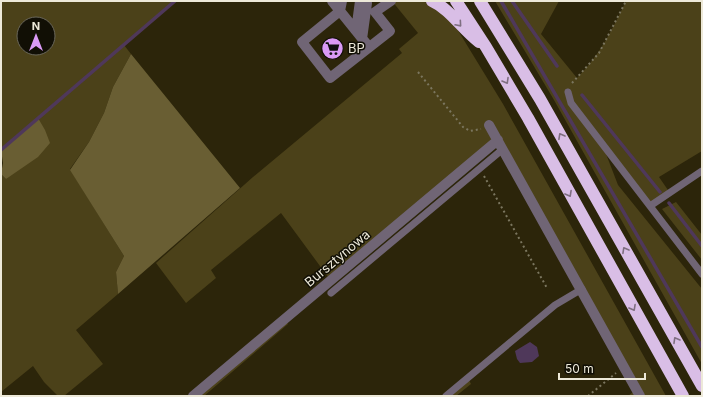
<svg xmlns="http://www.w3.org/2000/svg" width="703" height="397" viewBox="0 0 703 397" font-family="Inter,sans-serif">
<style>
.green{fill:#4b4119;fill-rule:evenodd}
.forest{fill:#695e33}
.water{fill:#4f385a}
.lines{fill:none;stroke-linecap:round;stroke-linejoin:round}
.stream{stroke:#4f385a;stroke-width:3.5}
.path{stroke:#7b765f;stroke-width:2;stroke-dasharray:2 3;stroke-linecap:butt}
.lane{stroke:#706575;stroke-width:7}
.street{stroke:#706575;stroke-width:10}
.highway{stroke:#d9bee6;stroke-width:12}
.oneway{stroke:#7f6f81}
.labels{text-anchor:middle;stroke-width:3;stroke-linejoin:round;paint-order:stroke}
.poi-label{font-size:13px;fill:#ede9d9;stroke:#110f05;text-anchor:start}
.street-label{font-size:13px;fill:#ede9d9;stroke:#110f05}
</style>
<rect width="100%" height="100%" fill="#2c250a"/>
<path class="green" d="M1,1h174l-51,44 7,9 -18,33 -9,26 -15,29 -19,27 54,87 -8,16 2,22 -42,36 27,34 -39,32h-6l-14,-14 -11,-16 -32,26v-218l5,5 32,-61 -37,32zM24,24h24v24h-24z
M392,1h48l63,103 163,292h-38l9,-7 -139,-249 -167,141 -50,-68 -70,57 5,8 -30,25 -30,-40 97,-86 149,-124 -3,-4 19,-16z
M495,1h64l-18,33 36,44c23,-23 35,-48 49,-77h76v150l-43,26 11,16 -20,13 -47,-60 15,39 84,104v75l-148,-264z
M676,202l26,33v25l-40,-51z
M285,320l3,4 -84,72h-11z
M468,378l3,6 -15,12h-10z"/>
<path class="forest" d="M131,54l109,134 -122,106 -2,-22 8,-16 -54,-86 19,-28 15,-29 9,-26z
M38,118l7,12 5,13 -12,14 -32,22 -5,-5 2,-11 -2,-13z"/>
<path class="water" d="M530,342l7,5 2,9 -7,6 -12,1 -3,-4 -2,-8z"/>
<g class="lines">
<path class="stream" d="M501,1l201,346
M512,1l45,65
M582,95l78,97
M1,150l174,-149
M669,203l33,43"/>
<path class="path" d="M418,72l45,55 7,4 11,-2
M572,83l27,-30 27,-52
M484,176l63,112
M588,396l28,-23"/>
<path class="lane" d="M568,92l3,11 131,171
M650,206l52,-35
M331,293l172,-144
M446,396l109,-91 27,-16"/>
<path class="street" d="M332,1l37,46
M342,1l-2,10 -38,31 28,36 60,-47 -15,-19 16,-11
M356,31l4,-30
M362,39l5,-36
M489,125l151,271
M193,396l305,-256"/>
<path class="highway" d="M432,1c18,8 30,28 47,41
M456,1l30,46 42,71 155,278
M480,1l60,98 162,287"/>
</g>
<defs><path id="oneway-chevron" d="M-2-3.5L2.5 0L-2 3.5" fill="none" stroke-width="1.6" stroke-linecap="round" stroke-linejoin="round"/></defs>
<g class="oneway">
<use href="#oneway-chevron" transform="translate(459 24) rotate(49)"/>
<use href="#oneway-chevron" transform="translate(506 81) rotate(60)"/>
<use href="#oneway-chevron" transform="translate(561 136) rotate(-119)"/>
<use href="#oneway-chevron" transform="translate(569 194) rotate(61)"/>
<use href="#oneway-chevron" transform="translate(625 250) rotate(-119)"/>
<use href="#oneway-chevron" transform="translate(633 308) rotate(61)"/>
<use href="#oneway-chevron" transform="translate(676 340) rotate(-120)"/>
</g>
<defs>
<symbol id="supermarket-disc" viewBox="-11 -11 22 22"><circle r="9.5" fill="#da9af6" stroke="#110f05"/><path d="M-6-5.5h2.5l.6 2H6L4.5 2H-2.5L-4.4-4H-6ZM-1.5 3.2a1.3 1.3 0 1 0 .1 0ZM3 3.2a1.3 1.3 0 1 0 .1 0Z" fill="#111"/></symbol>
</defs>
<g fill-rule="evenodd">
<use href="#supermarket-disc" x="320" y="36" width="25" height="25"/>
</g>
<g class="labels">
<g class="poi-label">
<text x="348" y="53">BP</text>
</g>
<g class="street-label">
<text transform="translate(337 258) rotate(-40)" y="5">Bursztynowa</text>
</g>
</g>
<rect width="703" height="397" fill="none" stroke="#ede9d9" stroke-width="4"/>
<g transform="translate(36 36)"><circle r="19" fill="#110f05" stroke="#69665a"/>
<path d="M0-3L7 15L0 10L-7 15Z" fill="#da9af6"/>
<text y="-6" font-size="11" font-weight="bold" text-anchor="middle" fill="#ede9d9">N</text>
</g>
<path d="M559 373v6h86v-6" fill="none" stroke="#ede9d9" stroke-width="2"/>
<text x="565" y="373" font-size="12" fill="#ede9d9" stroke="#110f05" stroke-width="3" paint-order="stroke">50 m</text>
</svg>
